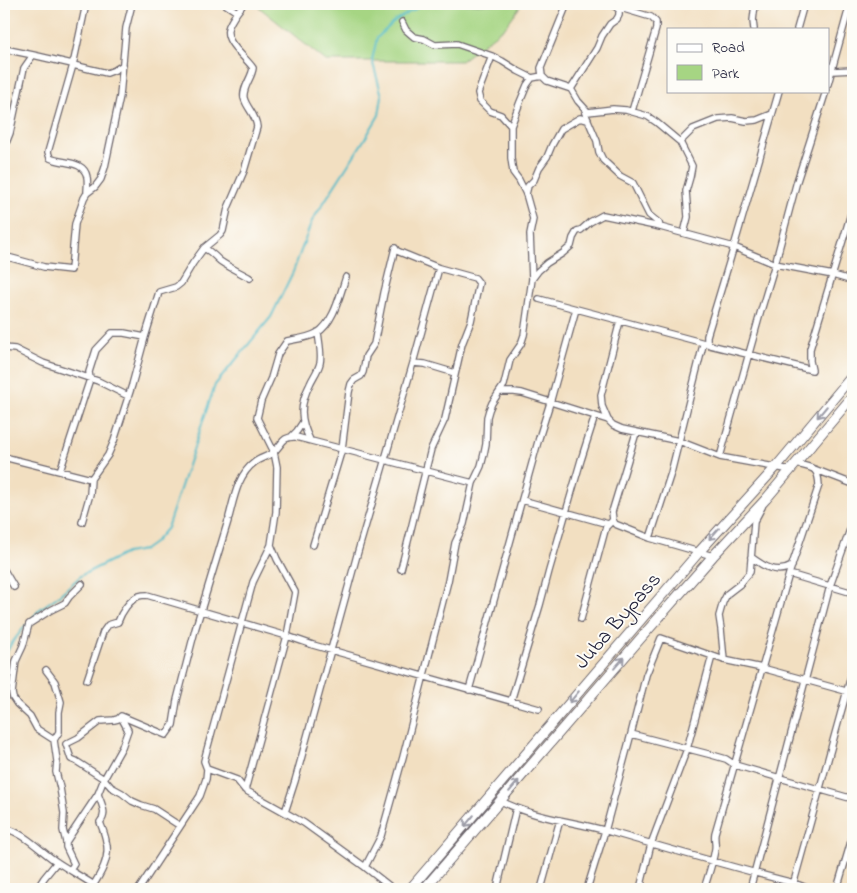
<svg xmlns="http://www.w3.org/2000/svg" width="857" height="893" viewBox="0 0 857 893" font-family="'Indie Flower',sans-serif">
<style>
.green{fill:#a6d583;stroke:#647c5f}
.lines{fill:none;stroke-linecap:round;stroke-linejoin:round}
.stream{stroke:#4dbac8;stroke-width:2}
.minor-casing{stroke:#6b646a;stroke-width:8}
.primary-casing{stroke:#6b646a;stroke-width:11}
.minor{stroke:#fff;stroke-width:5.5}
.primary{stroke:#fff;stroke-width:9}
.oneway{stroke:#9c9ca7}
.labels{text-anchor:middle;stroke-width:4;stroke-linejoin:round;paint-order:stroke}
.street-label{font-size:21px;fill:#22223b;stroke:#fdfcf7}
</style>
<rect width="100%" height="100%" fill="#fdfcf7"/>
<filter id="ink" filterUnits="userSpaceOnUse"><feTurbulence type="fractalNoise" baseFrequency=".02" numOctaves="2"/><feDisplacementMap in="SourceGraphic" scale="10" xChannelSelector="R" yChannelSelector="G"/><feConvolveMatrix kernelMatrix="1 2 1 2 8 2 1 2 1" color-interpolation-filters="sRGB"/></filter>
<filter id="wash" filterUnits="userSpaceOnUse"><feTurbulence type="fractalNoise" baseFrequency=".0096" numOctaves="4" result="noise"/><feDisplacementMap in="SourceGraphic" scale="20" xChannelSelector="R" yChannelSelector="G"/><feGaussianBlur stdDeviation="1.12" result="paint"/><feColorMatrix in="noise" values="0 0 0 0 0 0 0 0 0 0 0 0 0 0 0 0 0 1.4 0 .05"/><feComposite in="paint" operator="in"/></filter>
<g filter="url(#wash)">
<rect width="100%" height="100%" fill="#f2dfc1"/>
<path class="green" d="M255,4h267l-17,23 -44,34h-135z"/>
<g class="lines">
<path class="stream" d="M31,620l9,-11 17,-12 25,-22 44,-22 18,-3 10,-7 13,-15 48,-143 56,-68 22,-45 19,-51 54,-84 13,-22 3,-19 -10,-36 5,-22 19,-18 28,-16
M4,657l7,-13 15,-19"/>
</g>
</g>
<g filter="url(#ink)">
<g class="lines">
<defs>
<path id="minor" d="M86,4l-13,61 -25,87 2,6c12,6 34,2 37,19 1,5 0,11 0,16
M225,4l12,8
M567,4l-26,64 1,8 5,5 24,8 7,12 10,11
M614,6l37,11 5,5v7l-24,82
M402,22l4,8 8,7 10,2 11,6 22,-1 35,12 10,5 16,10 14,7 10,-2
M754,29l-1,-8 2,-17
M797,29l7,-25
M4,49l29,6
M492,56l-14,37 2,8 10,10 11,4 10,11
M73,65l34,8 8,-3 8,-5
M828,66l5,5 20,-1
M828,84l22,-80
M571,89l26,-41 5,-12 8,-12 7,-5 2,-4v-5l-4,-4
M779,91l-44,152 -28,93v6l3,3 102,25 -2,-9v-12l43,-142
M680,142l13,-13 25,-10 14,-1 14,3 11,-1 15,-6
M4,148l6,-15 14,-65 9,-13 39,9 1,-3
M526,194l2,-8 6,-6 5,-12 8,-11 5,-12 9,-16 19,-11 8,2
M660,227l-1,-4 -10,-8 -16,-32 -13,-7 -17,-16 -4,-8 -2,-11 -12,-28 3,-1 25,-3 13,1 21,6 9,6 24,20 12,24 -2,11 -4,14 2,26 -4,16
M204,248c8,4 10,8 16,13 10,7 20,11 30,17
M4,256l40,11 27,3 4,-46 9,-26 3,-5 8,-6 6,-8 4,-12 15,-71 6,-68 6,-24
M346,277c-6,17 -12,46 -29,56 -9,5 -20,6 -30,8l-9,13 -7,24 -10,23 -4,17 17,34 3,15 -1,45 -5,33 6,14 18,33 -8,44 26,9 226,64
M532,279l6,-8 9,-8 16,-10 8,-7 2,-8 4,-7 4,-1 9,-8 13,-7 57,12 74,20 41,17 58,11 20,6
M539,299l169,45
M620,321l-19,74 1,11 6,14 5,5 9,4 57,12 41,16 71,13
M4,348l11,1 28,14 55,18 30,15
M413,363l26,-95
M500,392h14l8,1 86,27
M636,433l-24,79 1,8 2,4 35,14 63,18
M291,437l6,-6 6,-9
M310,440c-10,-20 -11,-35 0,-56 3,-7 8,-13 10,-21 2,-9 -1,-21 -2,-31
M4,457l87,22
M720,457l40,-143 15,-50 22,-83 29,-90
M814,469l39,15
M60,471l30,-92 -1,-7 7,-22 16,-17h12l21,4 14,-45 17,-5 5,-4 12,-20 11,-15 16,-13 3,-4 5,-23 16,-37 13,-44c-1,-13 -10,-18 -13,-29 -2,-10 8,-20 9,-30 -8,-12 -31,-27 -24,-42 3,-7 8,-14 13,-20l-1,-2
M522,500l86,24
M229,517c5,-19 9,-43 26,-55 5,-4 12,-5 17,-9 11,-7 8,-17 24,-16l177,46
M82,522l8,-28 1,-15 17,-24 6,-14 18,-56 13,-48
M650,538l21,-65 32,-128
M313,545l29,-96 7,-57 2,-8 3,-4 7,-4 2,-4 3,-16 8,-12 10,-51 11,-45 2,3 42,17 36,10 4,5 -8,38 -9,23 -17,75 -14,30 -30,120
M751,557c12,9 26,18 41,9
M4,570l10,17
M789,574l64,19
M581,619l23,-85 2,-7 7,-7
M724,660l-3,-31 -2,-13 4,-14 4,-8 13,-10 10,-12 4,-50 8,-15
M46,670l9,12 6,20 -2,10v20l-5,8
M87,680l16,-48 5,-7 10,-3c3,-9 11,-22 21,-26 3,-1 6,-1 8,-1l140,41 -42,154
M469,690l70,-252 11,-35 26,-94
M853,693l-91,-25 -38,-8 -63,-22 -15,37 -15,59 81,21 14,4 9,6 118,34
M511,701l29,-96 9,-34 32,-111 14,-44
M121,717l7,13 -6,17 -18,32 7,8 11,6 10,8 9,4 13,4 26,17
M207,769l30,11 8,10 59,33 61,44 28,22
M501,801c33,17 71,20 106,30 62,18 124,36 187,52l15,6
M285,812l10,-31 62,-226 56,-192 12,1 30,9
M4,828c21,5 35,22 53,34 12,8 25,15 37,23l4,4
M66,842l32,-48 6,-15 -28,-18 -5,-2 -5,-15 12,-6 22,-17 14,-1 4,-1 3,-3 45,19 7,-10 4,-25 18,-70 33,-109
M365,867l16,-31 22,-79 45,-176 7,-38 9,-19 9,-41 8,-17 3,-12 2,-10 1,-27 2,-7 3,-7 12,-18 6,-25 11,-16 3,-9 8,-56 -2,-45 3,-15 -7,-25 -7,-14 -6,-8 -2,-14v-32l9,-24 7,-17 5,-7
M70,870l4,-6 -8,-17v-5l-3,-12 1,-17 -4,-25 -4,-16 1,-11 -3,-21 -17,-11 -7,-13 -13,-12 -4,-6 -1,-5 4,-32 7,-15 6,-22 22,-14 14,-7 4,-6 13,-13
M37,889l7,-11 13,-16
M91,889c9,-14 20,-31 15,-48 -1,-7 -4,-13 -6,-19 8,-8 1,-19 -2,-28
M139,889l61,-93 6,-17 1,-10 -3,-8 4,-15 45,-164 18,-37
M497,889l19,-81
M541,889l19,-69
M587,889l18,-58 26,-97
M640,889l11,-45 36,-95 25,-93
M704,889c4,-13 9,-26 11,-40 1,-5 -1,-10 0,-16l74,-259 30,-89c-1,-19 -7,-17 -22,-21
M750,889l80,-303 23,-65
M792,889l61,-220
M837,889l16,-54"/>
<path id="primary" d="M410,889l289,-337 77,-85 77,-92
M424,889l216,-250 73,-83 53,-57 87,-103"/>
</defs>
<use href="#minor" class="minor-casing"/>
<use href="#primary" class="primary-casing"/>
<use href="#minor" class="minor"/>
<use href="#primary" class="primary"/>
</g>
<defs><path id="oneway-shaft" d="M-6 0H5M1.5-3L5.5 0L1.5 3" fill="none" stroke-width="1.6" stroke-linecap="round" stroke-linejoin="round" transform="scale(1.25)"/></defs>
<g class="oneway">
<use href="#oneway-shaft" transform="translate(822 412) rotate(130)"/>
<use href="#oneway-shaft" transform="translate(714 534) rotate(132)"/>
<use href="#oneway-shaft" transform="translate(619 663) rotate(-49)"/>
<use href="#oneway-shaft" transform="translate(574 697) rotate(130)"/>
<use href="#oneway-shaft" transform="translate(514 786) rotate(-50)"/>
<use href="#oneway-shaft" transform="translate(469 821) rotate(130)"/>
</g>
</g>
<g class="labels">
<g class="street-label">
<text transform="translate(617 620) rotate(-49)" y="7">Juba Bypass</text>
</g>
</g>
<rect width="857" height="893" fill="none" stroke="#fdfcf7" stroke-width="20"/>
<rect x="667" y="28" width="162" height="65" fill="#fdfcf7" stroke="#a5a5ac"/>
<rect x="677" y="44" width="25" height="8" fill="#ffffff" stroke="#a5a5ac"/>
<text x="712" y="52" font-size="15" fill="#22223b">Road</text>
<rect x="677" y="65" width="25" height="15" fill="#a6d583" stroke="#a5a5ac"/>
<text x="712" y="78" font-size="15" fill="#22223b">Park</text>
</svg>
